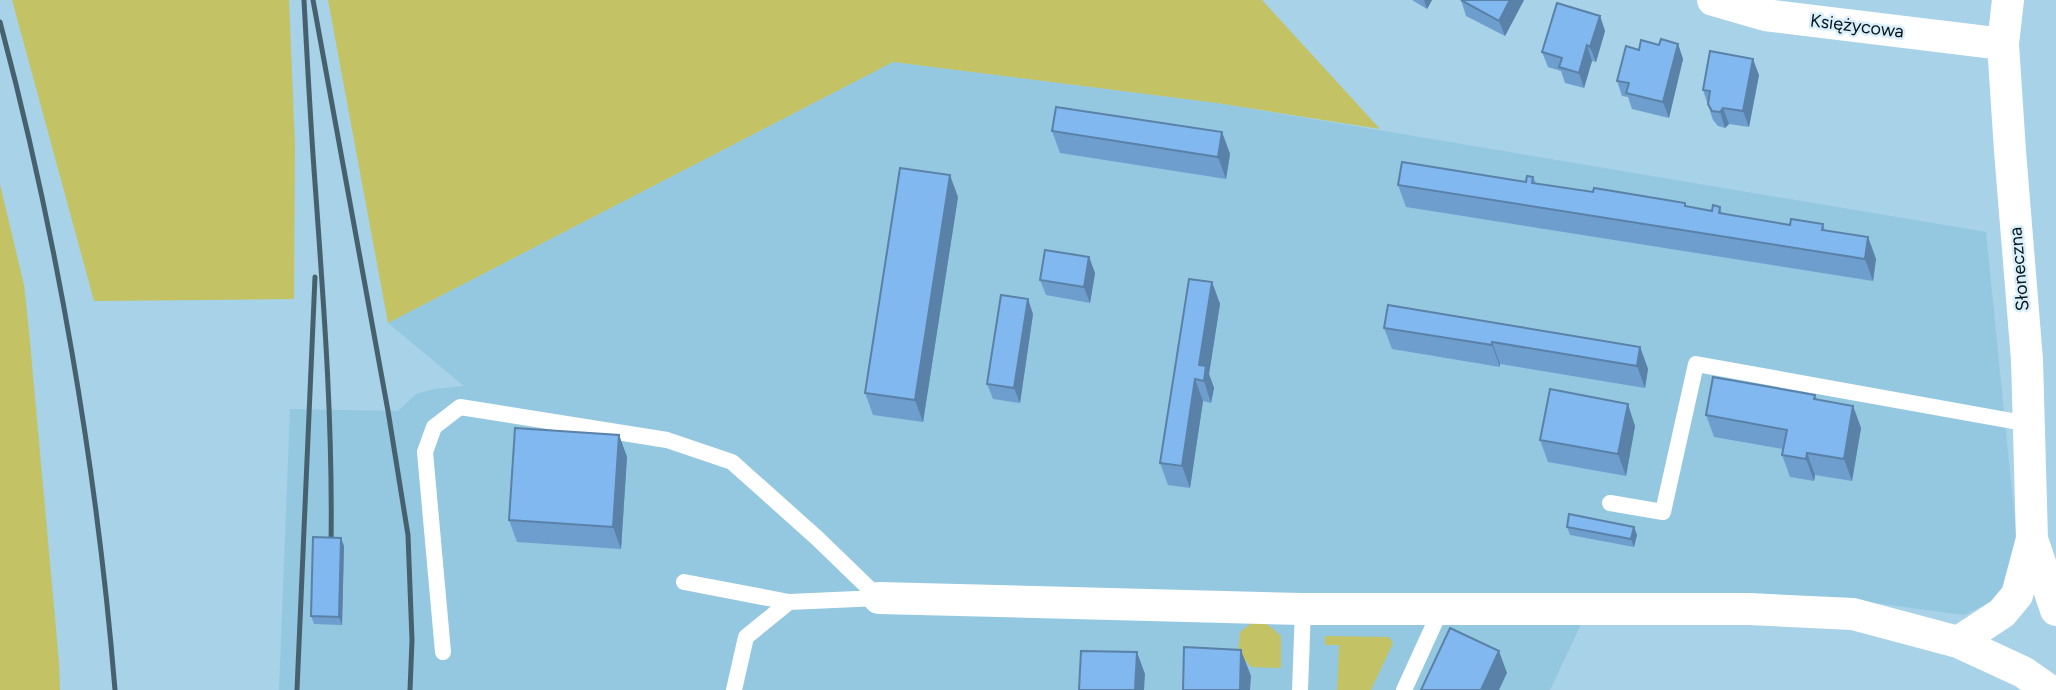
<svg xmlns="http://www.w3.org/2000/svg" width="2056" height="690" viewBox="0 0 2056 690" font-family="Figtree,sans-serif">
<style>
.built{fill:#94c8e0}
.green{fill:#c3c365}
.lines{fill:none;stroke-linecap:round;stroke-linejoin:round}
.lane{stroke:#fff;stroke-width:16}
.street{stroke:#fff;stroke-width:32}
.rail{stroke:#46616d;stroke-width:5}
.wall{fill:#6e9ece}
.shaded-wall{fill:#5a81a7}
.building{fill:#80b8ef;stroke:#5a81a7;stroke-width:2}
.labels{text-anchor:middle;stroke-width:5;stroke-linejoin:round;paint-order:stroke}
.street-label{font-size:18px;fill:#05151c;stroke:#daeffa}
</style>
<rect width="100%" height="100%" fill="#a7d2e7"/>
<path class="built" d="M893,62l324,41 769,129 31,310 -15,55 -38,18 -126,-17 -243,-3 -45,95h-1271l11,-281 108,2 18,-17 18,-5 30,-3 -76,-63z"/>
<path class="green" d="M12,0h277l6,145 -1,154 -200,2z
M328,0h934l118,129 -163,-26 -324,-41 -505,261z
M0,184l24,101 5,46 30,331 1,28h-60z
M1252,623l15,1 14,12v32l-30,-1 -13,-15 2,-20z
M1325,636l64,1 4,6 -22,47h-34l2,-45h-14z"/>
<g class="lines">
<path class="lane" d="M1610,503l53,9 33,-148 333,60
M684,582l105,20 90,-4
M443,652l-18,-200 9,-25 26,-20 207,33 65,22 85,76 62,60
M734,690l12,-53 43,-35
M1300,690l3,-81
M1404,690l37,-81"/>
<path class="street" d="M1713,0l52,15 238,29
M2008,0l-5,44 7,107 17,209 5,179 24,71
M879,598l424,11h446l104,5 105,28 65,30 26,18
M1958,642l44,-29 15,-18 15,-56"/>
<path class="rail" d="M304,0c3,56 6,113 10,169 9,126 19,250 17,376
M313,0l75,411 20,124 4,105 -2,50
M0,22c57,214 97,447 115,668
M297,690l18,-413"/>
</g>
<path class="wall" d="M1412,0h20l-5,9z
M1461,0h63l-19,36 -39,-20z
M1600,16l5,15 -9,31 -4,-1 -8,27 -19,-5 -4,-12 -13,-4 -6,-15z
M1678,44l5,15 -14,59 -37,-9 -4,-12 -6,-1 -5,-15 22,-31 20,-5z
M1759,75l-10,52 -20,-3 -4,4 -7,-2 -5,-6 -10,-30z
M1052,131l170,1 8,22 -4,25 -166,-26z
M1533,177l3,6 176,28 8,-4 2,7 68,11 33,-1 2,7 43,6 8,22 -3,22 -467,-74 -8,-22 128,-3z
M958,197l-35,225 -50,-7 -8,-22z
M1089,257l6,16 -5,30 -44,-8 -6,-15z
M1212,282l8,22 -11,70 5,14 -3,15 -8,-2 -13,87 -22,-3 -8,-22z
M1033,314l-13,89 -27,-4 -6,-15z
M1384,328l256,19 8,22 -3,19 -145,-24v3l-108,-18z
M1815,395l2,4 36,7 8,22 -9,53 -37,-6 -1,6 -24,-4 -8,-22 1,-6 -69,-12 -8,-22z
M1635,426l-9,50 -78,-14 -8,-22z
M619,435l8,22 -6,92 -104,-7 -8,-22z
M1567,527h67l3,8 -3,12 -64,-12z
M344,546l-2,79 -28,-1 -3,-8z"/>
<path class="shaded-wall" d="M1424,0h8l-5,9z
M1510,0h14l-19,36 -6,-15z
M1600,16l5,15 -9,31 -6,-15z
M1678,44l5,15 -14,59 -6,-16z
M1587,45l5,16 -8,27 -5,-15z
M1753,59l6,16 -10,52 -6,-16z
M1723,108l6,16 -4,4 -5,-16z
M1222,132l8,22 -4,25 -8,-22z
M950,175l8,22 -35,225 -8,-22z
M1868,237l8,22 -3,22 -8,-22z
M1089,257l6,16 -5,30 -6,-16z
M1212,282l8,22 -11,70 5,14 -3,15 -12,-38z
M1028,299l5,15 -13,89 -6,-15z
M1492,342l8,22v3l-8,-22z
M1640,347l8,22 -3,19 -8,-22z
M1195,379l8,22 -13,87 -8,-22z
M1628,404l7,22 -9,50 -8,-22z
M1853,406l8,22 -9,53 -8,-22z
M619,435l8,22 -6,92 -8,-22z
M1807,453l8,22 -1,6 -8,-22z
M1634,527l3,8 -3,12 -3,-8z
M341,538l3,8 -2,79 -3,-8z
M1241,650l10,26 -1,14h-10z
M1499,651l8,22 -8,17h-18z
M1137,652l8,22 -1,16h-9z"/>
<path class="building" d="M1461,0h49l-11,21z
M1557,3l43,13 -10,31 -3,-2 -8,28 -20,-6 3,-9 -20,-6z
M1661,39l17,5 -15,58 -37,-9 3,-10 -12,-2 9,-35 13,4 2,-10 18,5z
M1710,51l43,8 -10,52 -20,-3 -3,4 -8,-1 -4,-7 2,-13 -7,-1z
M1056,107l166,25 -4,25 -166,-26z
M1402,162l124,20 1,-6 6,1 -1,6 61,9 1,-4 91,15v3l27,5 1,-6 7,2 -1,6 71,12 1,-6 32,5 -1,6 46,7 -3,22 -467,-74z
M900,168l50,7 -35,225 -50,-7z
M1045,250l44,7 -5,30 -44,-7z
M1189,279l23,3 -13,83 7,1 -2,15 -9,-2 -13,87 -22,-3z
M1001,295l27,4 -14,89 -27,-4z
M1388,305l252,42 -3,19 -145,-24v3l-108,-17z
M1713,377l102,18 -1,4 39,7 -9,53 -37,-6 -1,6 -24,-4 5,-25 -81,-15z
M1550,389l78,15 -10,50 -78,-14z
M515,428l104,7 -6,92 -104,-7z
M1569,514l65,13 -3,12 -64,-12z
M313,537l28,1 -2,79 -28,-1z
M1450,628l49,23 -18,39h-60z
M1184,647l57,3 -1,40h-57z
M1081,651l56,1 -2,38h-56z"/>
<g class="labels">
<g class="street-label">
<text transform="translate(1857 26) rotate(7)" y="6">Księżycowa</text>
<text transform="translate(2019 269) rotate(-95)" y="6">Słoneczna</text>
</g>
</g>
</svg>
